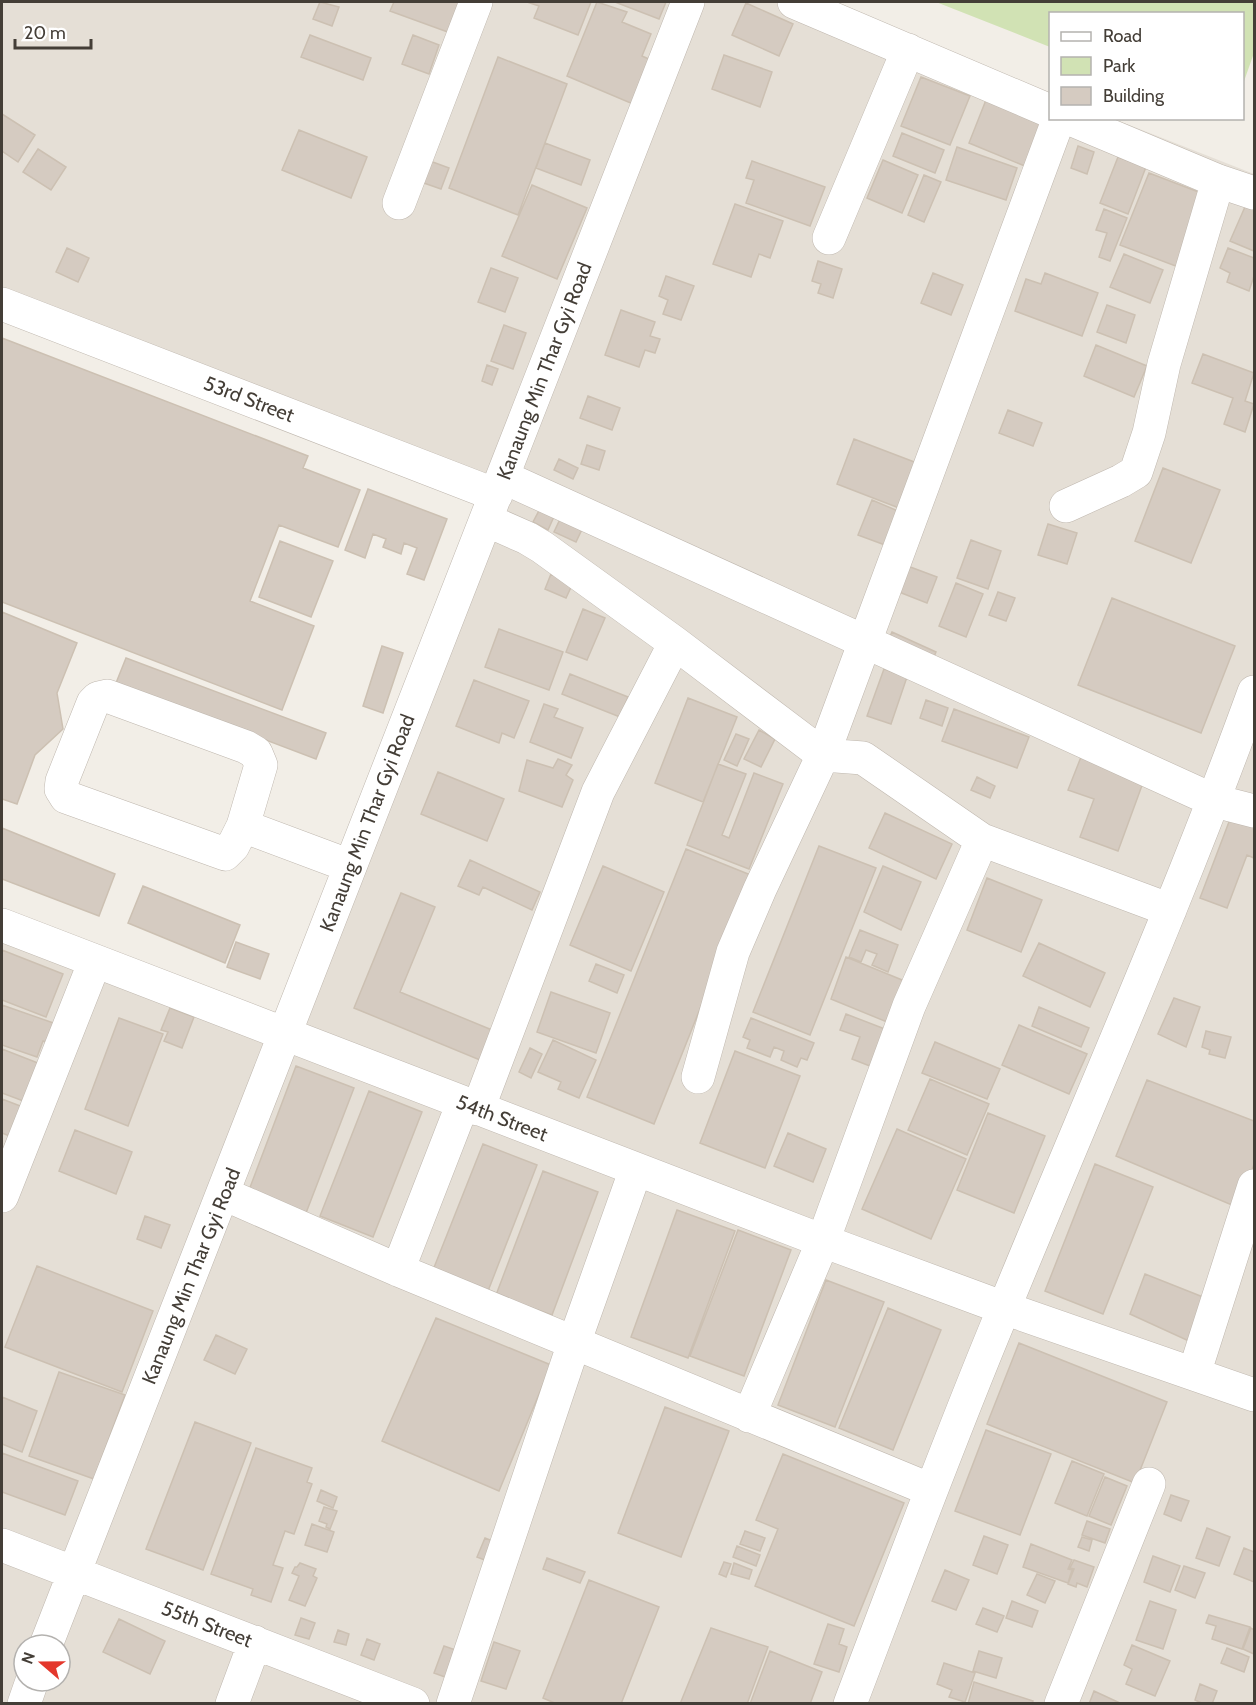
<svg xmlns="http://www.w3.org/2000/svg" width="1256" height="1705" viewBox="0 0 1256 1705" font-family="Cabin,sans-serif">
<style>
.residential{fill:#e5dfd6;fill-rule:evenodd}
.green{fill:#d1e2b4}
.building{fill:#d5cbc1;stroke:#ccc0b2;stroke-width:1.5}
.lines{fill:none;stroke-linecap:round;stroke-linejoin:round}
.minor-casing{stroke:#bfb7ae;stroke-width:34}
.minor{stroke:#fff;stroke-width:33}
.labels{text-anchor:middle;stroke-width:4.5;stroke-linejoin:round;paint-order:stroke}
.street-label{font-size:20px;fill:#443e37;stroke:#fff}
</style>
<rect width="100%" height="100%" fill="#f2eee7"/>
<path class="residential" d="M2,2h817l231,91v25l64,1 140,55v1529h-1252v-785l284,116 197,-554 -481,-179zM24,1645h36v36h-36z"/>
<path class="green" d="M936,2h318v51l-11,31 -1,-70h-192v33z"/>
<path class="building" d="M320,2l19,5 -7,19 -19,-7z
M394,2h74l-12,33 -66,-24z
M527,2h64l-13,33 -44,-17 5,-12z
M597,2l30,10 -5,10 29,12 -9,22 9,4 -18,44 -66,-28z
M615,2h51l-7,17z
M746,3l47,21 -14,32 -47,-21z
M310,35l61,23 -8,22 -62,-23z
M413,35l26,10 -10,29 -27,-10z
M724,55l48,17 -12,35 -48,-18z
M498,57l69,27 -49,131 -69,-27z
M921,77l49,19 -20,49 -49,-19z
M986,100l64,26 -18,43 -63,-26z
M2,114l33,21 -17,27 -16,-11z
M299,130l68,27 -16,41 -69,-28z
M902,133l42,17 -9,23 -42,-17z
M545,143l45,17 -9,25 -45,-17z
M1078,146l16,6 -7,22 -16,-6z
M957,147l60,21 -11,32 -60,-20z
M38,149l28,18 -15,23 -28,-18z
M1118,157l28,10 -18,47 -28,-11z
M883,160l35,15 -16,38 -35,-15z
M430,161l19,7 -8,21 -20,-7z
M752,161l73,26 -15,39 -64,-23 8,-23 -8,-2z
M1149,173l60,23 -28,72 -61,-23z
M924,175l17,7 -17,40 -16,-7z
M532,185l55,23 -30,71 -55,-23z
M1248,200l6,3v48l-24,-10z
M735,204l48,17 -13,37 -11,-4 -8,23 -38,-13z
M1104,209l23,9 -17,43 -11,-4 8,-24 -11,-3z
M67,248l22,10 -11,24 -22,-10z
M1228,248l26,10v18l-5,15 -22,-9 3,-9 -10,-5z
M1124,254l39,16 -13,33 -40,-16z
M818,261l24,8 -9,29 -15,-5 3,-9 -9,-3z
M491,268l27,10 -13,34 -27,-10z
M933,273l30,12 -12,30 -30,-12z
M1045,273l53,20 -16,43 -67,-25 11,-32 15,5z
M666,276l28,10 -13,34 -18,-6 5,-14 -9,-4z
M1107,305l28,10 -9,28 -29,-11z
M621,310l34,12 -5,14 10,3 -5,14 -10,-3 -6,17 -34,-12z
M504,325l22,8 -13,36 -22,-8z
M2,338l306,118 -5,12 57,22 -22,57 -59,-22 -29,76 64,25 -32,84 -280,-108z
M1096,345l51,21 -13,31 -50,-21z
M1203,354l51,19 -9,28 9,3 -9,28 -21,-8 9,-26 -41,-15z
M487,365l11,4 -6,16 -10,-4z
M588,396l32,12 -8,22 -32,-12z
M1008,410l34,13 -9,23 -34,-13z
M854,439l63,24 -18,45 -62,-24z
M587,445l18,6 -6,19 -18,-6z
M559,459l19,9 -5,11 -19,-9z
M1163,468l57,22 -29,73 -56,-22z
M368,489l79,30 -23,61 -17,-6 10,-26 -13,-5 -3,11 -18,-7 3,-8 -13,-5 -8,24 -20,-8z
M872,500l26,11 -13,34 -27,-10z
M542,505l14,7 -8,18 -15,-8z
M562,515l22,10 -8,17 -22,-10z
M1048,524l29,9 -10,31 -29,-9z
M971,540l30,11 -13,38 -31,-11z
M280,541l53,20 -22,56 -52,-20z
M905,565l32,12 -10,26 -33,-13z
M551,574l22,9 -7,15 -21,-9z
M956,583l27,11 -17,43 -27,-11z
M998,592l17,6 -9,23 -17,-6z
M1112,598l123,48 -34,87 -123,-48z
M583,609l22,9 -18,42 -21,-8z
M2,612l75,31 -20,50 6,36 -28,26 -18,49 -15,-5z
M499,629l64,23 -14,38 -64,-23z
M892,632l44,20 -4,10 -44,-21z
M382,646l21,7 -20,60 -20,-7z
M126,658l200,75 -10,26 -200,-76z
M884,669l23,8 -16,47 -24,-8z
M570,674l58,23 -8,20 -58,-23z
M474,680l55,21 -15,37 -12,-5 -3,10 -43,-17z
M688,698l49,19 -34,85 -48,-19z
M926,700l22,8 -6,18 -22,-8z
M544,704l14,5 -4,8 29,11 -12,30 -41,-16z
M954,709l75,28 -12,31 -75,-27z
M759,730l16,9 -14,28 -17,-8z
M736,734l13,5 -12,27 -13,-6z
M1081,757l63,23 -26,71 -38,-14 14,-38 -26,-9z
M558,759l14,6 -6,10 7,5 -11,27 -43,-16 8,-31 26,8z
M718,764l28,10 -24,61 7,3 25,-65 29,11 -34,85 -62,-24z
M438,772l66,27 -17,42 -66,-27z
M977,777l18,9 -5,12 -19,-8z
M885,813l67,31 -16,35 -67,-31z
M1232,814l22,8v36l-7,-3 -20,53 -27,-10z
M2,828l113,46 -16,42 -97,-37z
M819,846l57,22 -66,167 -57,-23z
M686,849l67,27 -99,248 -67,-27z
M470,860l70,32 -8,18 -49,-23 -4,8 -21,-9z
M603,866l61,26 -33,79 -61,-26z
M883,866l38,16 -20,48 -37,-18z
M987,878l55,22 -21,52 -54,-22z
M143,886l97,39 -15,38 -97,-40z
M401,893l34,14 -35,85 92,38 -12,30 -126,-52z
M860,930l38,15 -10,27 -16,-7 5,-11 -11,-4 -5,12 -12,-5z
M236,942l33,12 -9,25 -33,-12z
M1039,943l66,30 -15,34 -67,-31z
M2,950l61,24 -17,43 -44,-17z
M846,957l61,25 -15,42 -61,-25z
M596,964l28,11 -7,18 -28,-12z
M551,992l59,21 -14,40 -59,-21z
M1174,998l26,9 -14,40 -28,-13z
M2,1005l60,21 -7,19 -12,-4 -6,16 -35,-12z
M1039,1007l50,21 -8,19 -49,-21z
M170,1008l24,9 -12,31 -18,-7 4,-9 -7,-2z
M846,1014l44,17 -15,37 -23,-9 8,-22 -20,-7z
M119,1018l44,16 -35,92 -43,-17z
M751,1018l63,25 -7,17 -6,-2 -4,9 -16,-7 3,-9 -10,-4 -4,10 -23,-9 3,-8 -7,-3z
M1019,1025l68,29 -18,40 -67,-29z
M1206,1031l25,6 -6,21 -16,-4 1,-4 -8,-3z
M553,1040l43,20 -17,38 -21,-9 3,-7 -23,-10z
M935,1042l65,27 -13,30 -65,-26z
M530,1048l12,6 -11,24 -12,-6z
M2,1049l46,18 -14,38 -32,-12z
M735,1051l65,25 -35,92 -65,-25z
M296,1066l58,22 -48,125 -57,-23z
M930,1079l59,25 -22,51 -59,-25z
M1147,1080l107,41v43l-15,44 -123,-52z
M369,1091l53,21 -49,125 -53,-21z
M2,1099l26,10 -11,30 -15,-6z
M988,1113l57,23 -31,77 -57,-23z
M897,1129l69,30 -35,80 -69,-30z
M75,1130l57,22 -16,42 -57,-23z
M788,1133l38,16 -13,33 -39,-16z
M483,1144l54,21 -49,126 -55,-21z
M1095,1164l58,23 -50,127 -58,-23z
M543,1171l55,21 -46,123 -56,-20z
M677,1210l58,21 -47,127 -57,-21z
M145,1216l25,9 -9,23 -24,-9z
M738,1230l53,20 -47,126 -54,-20z
M37,1266l116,45 -31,81 -117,-45z
M1145,1274l63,25 -17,43 -61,-28z
M826,1280l58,22 -49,125 -57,-22z
M888,1308l53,22 -48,120 -54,-22z
M436,1318l115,47 -52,126 -117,-50z
M216,1335l31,14 -12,25 -31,-14z
M1019,1343l148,59 -32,81 -148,-59z
M59,1372l66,23 -31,84 -65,-23z
M2,1397l35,14 -15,41 -20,-8z
M665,1407l64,24 -48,126 -63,-24z
M195,1422l56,21 -48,127 -57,-21z
M986,1430l65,24 -31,81 -65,-24z
M256,1448l56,20 -5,14 5,2 -18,50 -9,-3 -12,34 10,3 -12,34 -20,-7 2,-6 -42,-15z
M2,1453l76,28 -13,34 -63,-23z
M783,1454l121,49 -50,123 -99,-40 23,-57 -22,-9z
M1072,1461l32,13 -17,42 -32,-13z
M1105,1477l22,9 -16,39 -22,-9z
M321,1490l16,7 -4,11 -16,-7z
M1171,1495l18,6 -8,20 -17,-7z
M324,1507l13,4 -7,18 -4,-2 1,-3 -8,-3z
M1087,1521l23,8 -5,14 -23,-8z
M312,1524l22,8 -7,20 -22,-7z
M1207,1528l23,9 -11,29 -23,-8z
M745,1531l20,7 -5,13 -20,-7z
M984,1536l24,9 -11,29 -24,-9z
M1082,1537l10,3 -3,11 -11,-4z
M485,1538l15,6 -5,20 -18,-7z
M1031,1544l41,16 -4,9 4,1 -4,13 -45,-16z
M737,1546l23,9 -4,11 -23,-9z
M1244,1548l10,4v30l-20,-8z
M1153,1556l27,10 -10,26 -26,-10z
M547,1558l38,14 -5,11 -37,-14z
M1074,1560l20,7 -7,20 -10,-4 -1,4 -8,-3 6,-15 -4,-1z
M724,1562l7,2 -5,13 -7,-3z
M300,1563l16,6 -3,7 4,2 -12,28 -16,-6 10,-24 -7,-3 3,-6h2z
M734,1563l18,7 -3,9 -18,-5z
M1184,1566l21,7 -10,25 -20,-8z
M945,1570l24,10 -13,30 -24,-9z
M1037,1574l18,7 -10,22 -18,-8z
M589,1580l70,27 -38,97h-64l-14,-6z
M1012,1601l26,10 -6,16 -26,-9z
M1150,1601l26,9 -13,39 -27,-9z
M983,1608l21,8 -7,16 -21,-8z
M1209,1615l41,12 -8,22 -30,-10 4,-13 -10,-3z
M301,1618l14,5 -6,16 -14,-4z
M119,1619l46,22 -15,33 -47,-22z
M828,1624l16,5 -5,15 8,3 -8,25 -25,-8z
M711,1628l57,19 -21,57h-67z
M1251,1628l3,2v24l-11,-5z
M338,1630l11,4 -3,11 -12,-3z
M367,1639l13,5 -6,16 -13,-5z
M494,1642l26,9 -14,38 -25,-8z
M1132,1645l38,16 -15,35 -29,-12 6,-15 -8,-4z
M444,1646l23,8 -11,27 -22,-8z
M1227,1648l22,9 -5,15 -23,-9z
M770,1651l52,21 -12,32h-60z
M979,1651l23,7 -6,20 -23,-7z
M944,1663l31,10 -10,29 -16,-5 3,-7 -15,-6z
M974,1682l59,19 -1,3h-64z
M1200,1684l17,7 -5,13h-8l-9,-4z
M1094,1691l28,13h-33z"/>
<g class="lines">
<defs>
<path id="minor" d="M794,2l256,109
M1068,118l150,63 36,12
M399,203l77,-201
M829,238l79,-188
M2,304l494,191
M503,477l712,324 39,10
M1066,506l55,-25 15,-9 13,-39 15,-69 54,-183
M486,520l41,18 15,9 133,96 148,112 40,3 119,82 188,70
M107,696l139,51 10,6 5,12 -18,61 -10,20 -8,8 -159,-57 -5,-8 1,-8 31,-78 5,-5z
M243,826l107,40
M2,925l821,316 181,67 250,87
M698,1077l35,-125 27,-63 63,-134 236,-637
M478,1109l120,-317 77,-149
M224,1194l174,76 533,220
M2,1196l93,-235
M398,1270l65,-167
M1194,1374l60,-188
M749,1416l74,-175 86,-235 73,-166
M2,1545l411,159
M46,1645l642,-1643
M24,1704l8,-23
M232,1704l23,-62
M453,1704l121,-361 62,-174
M850,1704c51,-134 100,-267 155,-398 84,-205 174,-407 249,-614
M1061,1704l88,-220"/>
</defs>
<use href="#minor" class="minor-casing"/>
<use href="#minor" class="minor"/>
</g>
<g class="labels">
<g class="street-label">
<text transform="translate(544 371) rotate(-69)" y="7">Kanaung Min Thar Gyi Road</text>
<text transform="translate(249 399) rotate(21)" y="7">53rd Street</text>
<text transform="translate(367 823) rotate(-69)" y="7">Kanaung Min Thar Gyi Road</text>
<text transform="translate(502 1118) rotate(21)" y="7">54th Street</text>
<text transform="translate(191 1276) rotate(-68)" y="7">Kanaung Min Thar Gyi Road</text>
<text transform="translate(207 1624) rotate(21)" y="7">55th Street</text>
</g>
</g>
<rect width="1256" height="1705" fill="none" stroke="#443e37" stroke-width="6"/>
<rect x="1049" y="12" width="195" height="108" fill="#ffffff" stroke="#b4b2af" stroke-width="1.5"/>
<rect x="1061" y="32" width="30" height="9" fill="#ffffff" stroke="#b4b2af" stroke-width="1.5"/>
<text x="1103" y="42" font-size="18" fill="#443e37">Road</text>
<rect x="1061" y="57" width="30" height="18" fill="#d1e2b4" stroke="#b4b2af" stroke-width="1.5"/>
<text x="1103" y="72" font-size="18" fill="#443e37">Park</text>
<rect x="1061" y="87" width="30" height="18" fill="#d5cbc1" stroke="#b4b2af" stroke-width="1.5"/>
<text x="1103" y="102" font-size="18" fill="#443e37">Building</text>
<g transform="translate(42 1663) rotate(290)"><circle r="28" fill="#ffffff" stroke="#b4b2af" stroke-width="1.5"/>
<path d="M0-4.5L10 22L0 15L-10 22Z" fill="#e4372c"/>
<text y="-9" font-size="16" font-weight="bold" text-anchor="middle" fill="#443e37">N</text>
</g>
<path d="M15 39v9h76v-9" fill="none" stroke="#443e37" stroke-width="3"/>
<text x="24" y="39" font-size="18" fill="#443e37" stroke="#ffffff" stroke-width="4.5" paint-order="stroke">20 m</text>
</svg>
